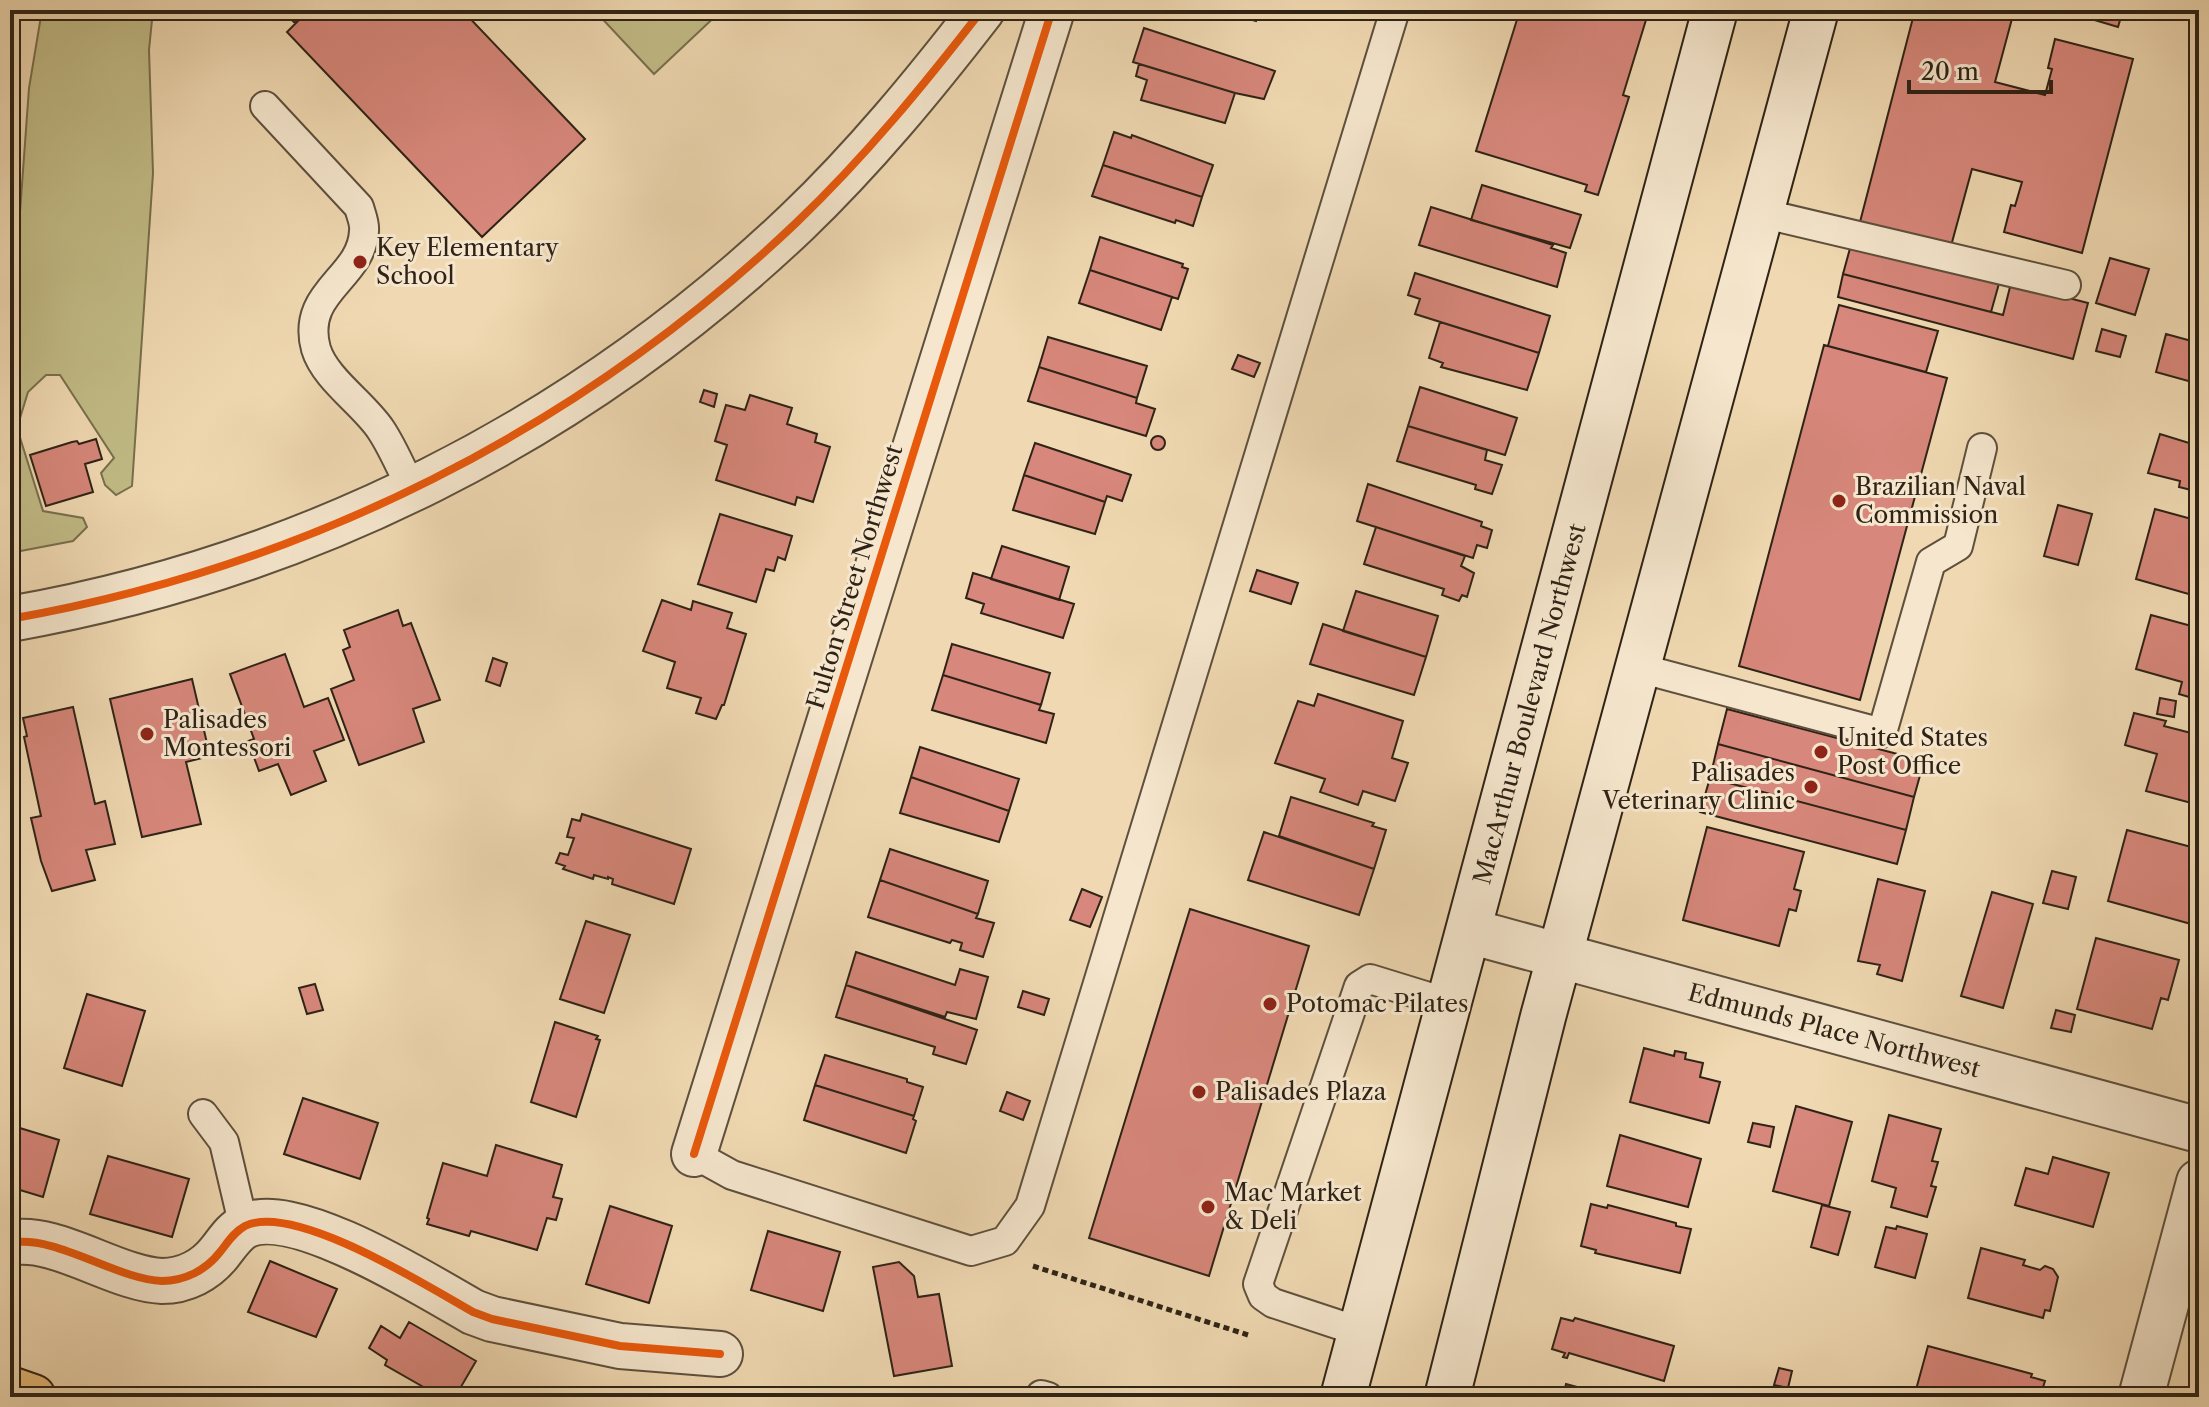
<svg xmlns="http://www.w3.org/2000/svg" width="2209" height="1407" viewBox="0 0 2209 1407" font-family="'Libre Caslon Text',serif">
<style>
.green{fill:#c2bc87;stroke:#78704e;stroke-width:2}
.building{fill:#d7877b;stroke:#2e2316;stroke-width:2}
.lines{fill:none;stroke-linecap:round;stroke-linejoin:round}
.lane-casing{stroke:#5e503d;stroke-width:32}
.street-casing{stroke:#5e503d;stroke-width:48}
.secondary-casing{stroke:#2e2316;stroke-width:48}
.primary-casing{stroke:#2e2316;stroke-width:48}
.path{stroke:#2e2316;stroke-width:5;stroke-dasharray:6 4;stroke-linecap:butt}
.lane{stroke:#f5e6cd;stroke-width:28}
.street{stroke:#f5e6cd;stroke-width:44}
.secondary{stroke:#f5e6cd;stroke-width:44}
.primary{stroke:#e8bc79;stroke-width:44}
.cycleway-casing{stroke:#f5e6cd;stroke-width:13}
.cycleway{stroke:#e8590c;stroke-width:8}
.poi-dot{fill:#8f2418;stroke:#f5e6cd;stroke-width:3}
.labels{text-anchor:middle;stroke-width:6;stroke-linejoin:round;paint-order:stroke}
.poi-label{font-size:24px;fill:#2e2316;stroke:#f5e6cd;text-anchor:start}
.street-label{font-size:24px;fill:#2e2316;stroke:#f5e6cd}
</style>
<rect width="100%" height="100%" fill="#f0d9b2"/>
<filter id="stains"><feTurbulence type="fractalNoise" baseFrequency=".0025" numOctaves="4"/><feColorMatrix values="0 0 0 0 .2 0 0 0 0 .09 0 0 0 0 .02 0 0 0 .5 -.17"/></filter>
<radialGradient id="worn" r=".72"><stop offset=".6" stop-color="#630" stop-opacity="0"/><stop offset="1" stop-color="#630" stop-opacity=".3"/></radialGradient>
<path class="green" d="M42,10h111l-4,40 4,123 -21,313 -16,9 -11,-10 -4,-12 13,-15 -54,-83h-14l-18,17 -11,36 26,83 40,7 4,9 -14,14 -63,12v-337l10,-4 9,-124z
M594,10h128l-68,64z"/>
<path class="building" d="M282,10h27l-14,13z
M309,10h153l123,129 -103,98 -195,-205z
M1219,10h41l-4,11z
M1520,10h129l-26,85 6,2 -31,98 -13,-4 2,-6 -111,-34z
M1915,10h110l-2,8 -10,-3 -18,67 50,13 7,-26 -4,-1 7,-29 78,20 -51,194 -78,-21 7,-27 4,1 7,-24 -50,-13 -21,77 -91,-24z
M2082,10h41l-5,17 -37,-11z
M1144,28l131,43 -11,28 -29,-6 -102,-31z
M1139,64l96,29 -10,30 -84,-23 6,-20 -11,-4z
M1114,132l17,6 1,-3 81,30 -11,32 -99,-32z
M1103,165l99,32 -9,29 -17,-6 -1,3 -83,-27z
M1482,185l99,30 -11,33 -99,-28z
M1431,207l122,38 -2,3 15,5 -9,34 -138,-42z
M1100,237l83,27 -1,3 6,2 -10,30 -88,-29z
M1852,241l148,39 -9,32 -148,-38z
M2110,258l39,11 -14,46 -39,-12z
M1090,270l82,27 -11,33 -82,-27z
M1415,273l135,43 -11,37 -124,-39 5,-15 -12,-4z
M1843,274l160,41 8,-32 77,20 -15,56 -235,-62z
M1839,305l99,26 -12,41 -98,-26z
M1440,322l99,31 -12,37 -86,-23 2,-4 -14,-5z
M2102,329l24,7 -6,21 -24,-6z
M2166,334l33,9v41l-43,-12z
M1048,337l99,29 -10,32 -98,-31z
M1824,345l123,33 -87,322 -121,-34z
M1238,355l22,8 -6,14 -22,-8z
M1039,367l98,31 -1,5 19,6 -9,27 -118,-35z
M1420,387l97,31 -12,37 -97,-29z
M704,390l13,4 -3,13 -14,-5z
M750,395l42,13 -5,16 30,10 -2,8 15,5 -17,55 -16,-5 -2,8 -79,-25 11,-35 -12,-4 11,-36 19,5z
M2198,410h1v82l-20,-5 1,-6 -32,-8 12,-39 29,9z
M1408,426l79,24 -2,10 17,5 -10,29 -17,-5 1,-4 -79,-24z
M1151 443a7 7 0 1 1 14 0a7 7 0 1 1-14 0Z
M96,439l6,20 -17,5 8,28 -47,14 -16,-51 42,-13 5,-1 2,3z
M1035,443l96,32 -9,26 -15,-5 -2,6 -81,-27z
M1024,475l81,27 -10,32 -82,-24z
M1368,484l114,38 -1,4 11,4 -5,18 -10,-3 -4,13 -116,-37z
M2058,505l34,9 -14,51 -34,-9z
M2155,509l44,12v76l-63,-18z
M720,514l72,22 -7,24 -7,-3 -4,14 -8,-2 -10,33 -58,-18z
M1376,527l89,29 -4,10 13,7 -7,24 -5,-2 -3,6 -17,-6 2,-6 -80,-25z
M1002,546l67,21 -10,33 -68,-21z
M1257,570l41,13 -7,21 -41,-13z
M973,573l101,31 -11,34 -82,-25 3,-9 -18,-6z
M1356,591l82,25 -12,41 -83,-26z
M662,600l29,10 2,-9 39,12 -5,15 19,6 -22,71h-2l-6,14 -20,-6 5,-15 -34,-10 8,-26 -32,-11z
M398,610l5,16 8,-3 29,77 -27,9 11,33 -65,23 -28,-76 23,-9 -11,-30 7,-3 -6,-17z
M2151,615l48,13v72l-20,-6 3,-12 -46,-13z
M1323,624l103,33 -12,38 -104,-31z
M952,644l98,29 -9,32 -98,-30z
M285,654l19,53 24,-9 16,42 -30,11 12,30 -35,14 -13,-31 -19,7 -11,-30 6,-2 -24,-65z
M493,658l14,5 -7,23 -14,-5z
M943,675l98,30 -2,5 15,4 -8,29 -114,-33z
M192,679l18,77 -24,6 15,62 -59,13 -32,-138z
M1318,694l85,27 -11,37 16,5 -13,38 -32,-10 -5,14 -38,-13 5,-13 -50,-16 23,-62 16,5z
M2160,698l16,3 -2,16 -17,-3z
M73,707l22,97 10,-3 10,43 -29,6 9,30 -43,11 -11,-30 -10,-43 10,-2 -17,-79 3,-1 -4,-18z
M1727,709l197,52 -10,36 -196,-53z
M2134,713l32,8 -2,5 35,9v70l-53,-14 11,-37 -32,-9z
M1718,744l196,53 -8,33 -196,-52z
M920,747l99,32 -10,32 -98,-34z
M911,777l98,34 -10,31 -99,-29z
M1710,778l196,52 -9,34 -197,-52z
M1291,797l83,26 -2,3 14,4 -12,39 -95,-33z
M582,814l109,35 -17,55 -62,-20 1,-5 -5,-2v2l-14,-4 -1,4 -30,-10 2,-3 -9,-3 4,-10 8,2 6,-17 -7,-1 5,-18 8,2z
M1707,827l97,25 -10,37 7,2 -5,20 -7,-2 -10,37 -96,-26z
M2127,830l72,19 -6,31 6,2v12l-8,30 -83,-23z
M1264,832l110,37 -15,46 -111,-35z
M890,849l98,32 -10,33 -98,-34z
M2052,871l24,6 -8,32 -25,-6z
M1878,879l47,12 -23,90 -25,-7 3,-9 -22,-4z
M880,880l98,34 -2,4 18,5 -11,34 -23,-7 2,-7 -10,-3 -2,3 -82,-26z
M1082,889l20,8 -12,30 -20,-7z
M1992,892l41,12 -30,104 -42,-12z
M1190,909l119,37 -100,330 -120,-38z
M586,921l44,14 -26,78 -44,-14z
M2096,938l83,22 -11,40 -7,-2 -9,31 -75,-20z
M856,952l99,33 5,-16 28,8 -12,42 -29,-7 -2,5 -99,-32z
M315,984l8,26 -16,4 -8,-26z
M846,985l131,45 -11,34 -33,-10 2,-7 -99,-30z
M1023,991l26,8 -5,16 -26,-8z
M87,994l58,17 -23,75 -58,-18z
M2056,1010l19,5 -4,17 -20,-4z
M555,1022l43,14 -2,3 4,1 -24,77 -45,-15z
M1644,1048l30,8 1,-5 11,2 -1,6 18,4 -3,14 20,5 -11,41 -79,-21z
M825,1055l82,24v3l16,5 -9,29 -99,-31z
M815,1085l99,31 -1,3 3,2 -10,32 -102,-33z
M1007,1092l23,9 -7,19 -23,-9z
M303,1098l75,25 -18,56 -76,-25z
M1796,1106l56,16 -23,84 -56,-15z
M1889,1115l52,14 -9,32 6,1 -7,24 5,1 -9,30 -36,-10 5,-19 -24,-7z
M1753,1123l21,4 -4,20 -22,-5z
M10,1125l49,15 -16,57 -33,-10z
M1620,1135l81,24 -13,48 -81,-21z
M496,1145l66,20 -9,32 9,2 -6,21 -9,-2 -10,32 -66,-19 -2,5 -42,-12 2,-5 -2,-1 16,-55 44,13z
M108,1156l81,23 -17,58 -82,-23z
M2053,1157l56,16 -16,54 -78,-22 11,-37 22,6z
M1591,1204l16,4 1,-3 68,18v3l15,3 -11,44 -85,-20 1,-3 -15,-4z
M1822,1205l28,7 -12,43 -27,-8z
M610,1206l62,20 -23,77 -63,-19z
M1897,1226l30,8 -12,44 -40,-11 11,-40 10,2z
M768,1231l72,21 -17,59 -72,-21z
M1981,1248l44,12 -2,5 17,5 5,-4 8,3 5,8 -8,34 -5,-1 -2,8 -75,-20z
M270,1261l67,28 -21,48 -68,-25z
M899,1262l15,14 4,21 21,-3 13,72 -58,10 -21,-109z
M1561,1318l12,3 2,-3 99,28 -10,35 -95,-28 -2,5 -4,-1 2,-4 -13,-4z
M409,1322l67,39 -21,36h-14l-56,-32 2,-5 -18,-12 12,-22 19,12z
M1928,1346l104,28 -1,3 14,4 -5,16h-126z
M1779,1368l13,3 -4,17 -14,-3z
M1566,1384l48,13h-51z"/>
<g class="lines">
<defs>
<path id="lane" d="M265,106l94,101c2,8 6,16 5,24 -2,48 -64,60 -48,118 9,30 48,55 65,81 12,18 21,40 31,60
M1761,213l305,72
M1639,668l243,65 49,-171 27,-16 24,-98
M203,1114l21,28 20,85
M694,1154l38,21 239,76 34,-10 25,-35 365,-1196
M1361,1332l-88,-29 -10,-7 -5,-12 101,-298 11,-7 78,24
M1040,1397l1,-2 7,2"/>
<path id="street" d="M10,619c296,-52 567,-188 786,-396 68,-65 128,-138 186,-213
M1469,931l730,199
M694,1154l358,-1144
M10,1243c46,-9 105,36 152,38 23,0 44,-11 58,-29 8,-10 14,-20 25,-26 49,-24 182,60 228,86l19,7 128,27 100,8
M2141,1397l58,-215"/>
<path id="secondary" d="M1343,1397l372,-1387
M1447,1397l96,-380 273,-1007"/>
<path id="primary" d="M10,1389l23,8"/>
</defs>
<use href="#lane" class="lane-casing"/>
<use href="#street" class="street-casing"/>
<use href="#secondary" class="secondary-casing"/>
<use href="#primary" class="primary-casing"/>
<path class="path" d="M1033,1266l215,69"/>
<use href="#lane" class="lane"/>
<use href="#street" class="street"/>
<use href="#secondary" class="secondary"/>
<use href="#primary" class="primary"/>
<defs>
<path id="cycleway" d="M10,619c296,-52 567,-188 786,-396 68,-65 128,-138 186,-213
M694,1154l358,-1144
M10,1243c46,-9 105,36 152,38 23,0 44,-11 58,-29 8,-10 14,-20 25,-26 49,-24 182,60 228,86l19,7 128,27 100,8"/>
</defs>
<use href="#cycleway" class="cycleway-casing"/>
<use href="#cycleway" class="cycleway"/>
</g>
<g class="poi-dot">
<circle cx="360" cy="262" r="8"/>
<circle cx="1839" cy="501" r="8"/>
<circle cx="147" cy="734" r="8"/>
<circle cx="1821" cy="752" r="8"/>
<circle cx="1811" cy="787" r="8"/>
<circle cx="1270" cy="1004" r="8"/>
<circle cx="1199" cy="1092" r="8"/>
<circle cx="1208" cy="1207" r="8"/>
</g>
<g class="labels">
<g class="poi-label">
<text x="376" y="256">Key Elementary<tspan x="376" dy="28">School</tspan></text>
<text x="1855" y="495">Brazilian Naval<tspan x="1855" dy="28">Commission</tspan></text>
<text x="163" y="728">Palisades<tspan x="163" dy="28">Montessori</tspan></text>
<text x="1837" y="746">United States<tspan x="1837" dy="28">Post Office</tspan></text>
<text x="1795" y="781" text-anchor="end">Palisades<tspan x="1795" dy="28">Veterinary Clinic</tspan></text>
<text x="1286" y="1012">Potomac Pilates</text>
<text x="1215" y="1100">Palisades Plaza</text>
<text x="1224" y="1201">Mac Market<tspan x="1224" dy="28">&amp; Deli</tspan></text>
</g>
<g class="street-label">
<text transform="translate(855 577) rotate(-73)" y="8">Fulton Street Northwest</text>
<text transform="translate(1530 704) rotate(-75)" y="8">MacArthur Boulevard Northwest</text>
<text transform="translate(1834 1031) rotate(15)" y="8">Edmunds Place Northwest</text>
</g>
</g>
<rect width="2209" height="1407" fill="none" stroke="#f0d9b2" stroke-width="40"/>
<rect x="12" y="12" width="2185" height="1383" fill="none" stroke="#2e2316" stroke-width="4"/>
<rect x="20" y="20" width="2169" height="1367" fill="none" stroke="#2e2316" stroke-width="2"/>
<path d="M1909 80v12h142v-12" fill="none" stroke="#2e2316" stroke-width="4"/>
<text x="1921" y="80" font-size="24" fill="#2e2316" stroke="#f5e6cd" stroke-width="6" paint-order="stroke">20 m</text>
<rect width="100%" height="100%" filter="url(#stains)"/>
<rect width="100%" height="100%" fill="url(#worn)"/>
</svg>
